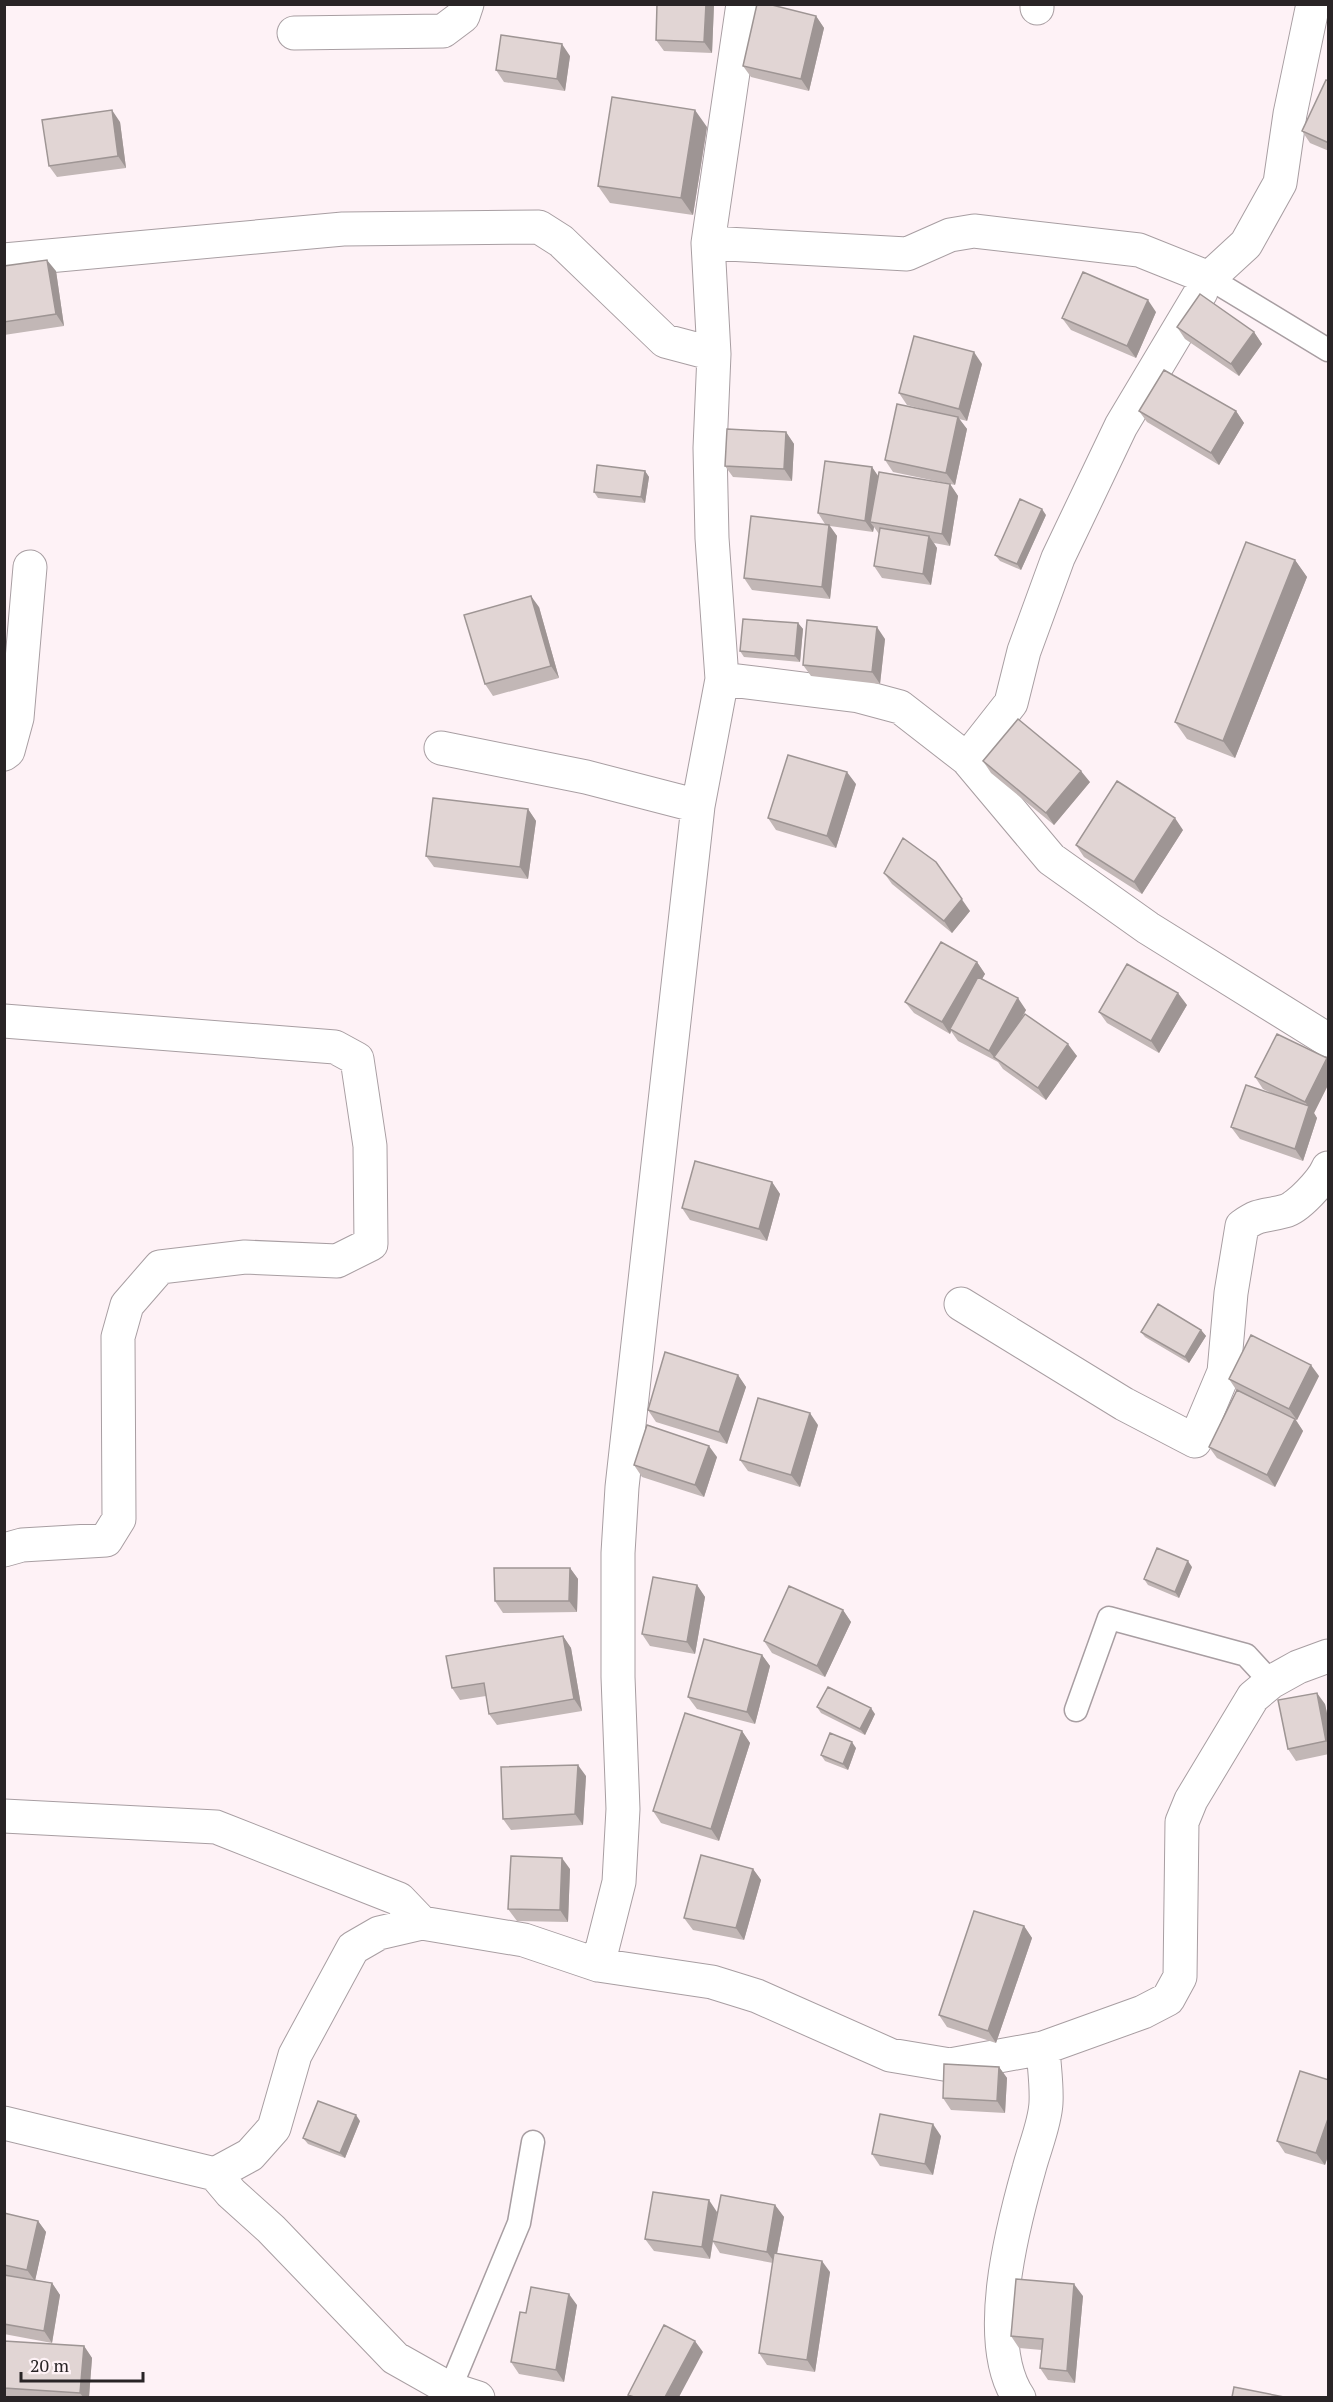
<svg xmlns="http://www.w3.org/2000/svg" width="1333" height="2402" viewBox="0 0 1333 2402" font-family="'PT Serif',serif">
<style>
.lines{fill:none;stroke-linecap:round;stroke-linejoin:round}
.lane-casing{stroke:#a89ea2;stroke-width:25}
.street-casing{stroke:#a89ea2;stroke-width:35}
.lane{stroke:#fff;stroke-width:22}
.street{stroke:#fff;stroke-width:33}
.wall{fill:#c2b7b6}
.shaded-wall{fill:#9e9594}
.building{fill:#e1d5d4;stroke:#9e9594;stroke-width:1.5}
</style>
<rect width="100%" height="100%" fill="#fef2f6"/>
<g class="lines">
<defs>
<path id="lane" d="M1209,278l119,72
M1076,1710l33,-92 137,37 25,27
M450,2389l69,-166 14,-81"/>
<path id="street" d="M1037,8v-4
M294,33l149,-2 20,-15 4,-12
M708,243l199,11 43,-19 24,-4 165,19 70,28 37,-34 34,-61 10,-69 23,-110
M4,260l339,-31 196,-2 22,14 104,100 49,13 -6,-111 35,-239
M722,679l137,17 41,11 67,52 84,100 97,69 180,112
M441,748l145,29 112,29
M4,754l4,-3 9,-33 13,-151
M967,759l44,-56 13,-52 34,-93 63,-132 80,-134
M4,1021l331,26 22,12 13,87 1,98 -34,17 -92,-4 -85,10 -33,38 -9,32 1,182 -13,21 -84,5 -18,5
M961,1304l163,100 71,37 29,-69 7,-79 11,-67c20,-14 22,-9 43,-15 13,-3 38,-31 43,-43
M4,1816l212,11 183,72 23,24
M598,1965l21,-83 4,-73 -5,-132v-124l4,-66 76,-681 24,-127 -10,-141 -2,-90 4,-94
M4,2123l211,51 35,-19 24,-27 21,-73 58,-107 26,-15 43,-10 102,17 74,25 114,17 45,14 133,59 60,10 93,-17 100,-36 25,-13 12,-22 2,-155 9,-22 62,-103 18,-15 27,-15 30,-11
M215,2174l16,19 40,36 124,129 55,31 28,9
M1019,2398c-37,-55 -7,-169 10,-229 5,-20 16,-45 17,-66 1,-18 -2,-37 -3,-55"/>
</defs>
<use href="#lane" class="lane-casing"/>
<use href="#street" class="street-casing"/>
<use href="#lane" class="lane"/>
<use href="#street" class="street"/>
</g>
<path class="wall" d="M657,4h57l-2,49 -48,-2 -8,-11z
M816,16l8,12 -15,63 -58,-14 -8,-11z
M570,56l-5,35 -61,-9 -8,-12z
M1329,81v70l-19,-8 -8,-12z
M120,122l6,46 -69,9 -8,-11z
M707,127l-14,88 -83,-12 -12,-17z
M4,266l52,5 8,55 -60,9z
M1156,312l-20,46 -65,-28 -9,-12z
M1177,327l77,5 8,12 -23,32 -54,-37z
M982,364l-15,57 -8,-2 8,10 -12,56 -62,-13 -8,-12 49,-48 -27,-7 -8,-12z
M1139,411h97l8,12 -25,42 -72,-43z
M786,432l8,12 -2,37 -59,-4 -8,-11z
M872,467l6,9 72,8 8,12 -8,50 -16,-3 3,5 -6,37 -49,-7 -8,-12 5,-32 -5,-7 -1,5 -43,-6 7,10 -7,63 -78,-9 -8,-12 81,-54 -7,-11z
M645,471l4,6 -4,26 -47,-5 -4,-6z
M1046,515l-25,55 -21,-9 -5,-6z
M1295,560l12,17 -72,181 -48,-19 -12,-17z
M539,607l20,71 -66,18 -8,-12z
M798,623l5,6 -3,33 -56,-5 -4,-6z
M885,639l-5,45 -69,-8 -8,-11z
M983,761l107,21 -36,43 -63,-52z
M856,784l-20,64 -60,-18 -8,-12z
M528,809l8,12 -8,58 -94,-12 -8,-11z
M1183,830l-41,64 -58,-37 -8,-12z
M884,873l86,38 -18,22 -60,-49z
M977,962l8,12 -3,5 44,31 -7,13 58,33 -31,44 -43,-31 -5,-7 -40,-21 -7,-10 -1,3 -36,-21 -9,-11z
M1187,1005l-28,48 -52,-30 -8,-11z
M1327,1058l2,2v23l-15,30 3,5 -14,43 -63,-22 -9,-12 42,-33 -10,-5 -8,-12z
M772,1182l8,12 -13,47 -77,-21 -8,-12z
M1201,1330l5,6 -17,27 -44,-26 -4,-5z
M738,1375l8,12 -19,57 -71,-22 -8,-12z
M1319,1376l-22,44h-1l7,11 -28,56 -58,-29 -8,-11 28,-56 -8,-12z
M818,1425l-18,62 -52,-16 -8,-11z
M717,1457l-13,40 -62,-20 -8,-12z
M1192,1567l-13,31 -31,-13 -4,-6z
M570,1568l8,11 -1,33 -74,1 -8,-12z
M697,1585l8,12 -10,57 -45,-8 -8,-12z
M843,1610l8,12 -26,55 -53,-24 -8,-12z
M563,1636l8,12 11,63 -85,14 -8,-11 -3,-18 -26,4 -8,-12z
M762,1655l8,11 -15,58 -58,-15 -9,-12z
M1325,1704l4,19v31l-33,7 -8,-12z
M817,1707l58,7 -10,21 -44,-22z
M742,1731l8,12 -31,98 -58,-18 -8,-12z
M856,1748l-8,22 -23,-9 -4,-6z
M586,1776l-3,49 -72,5 -8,-11z
M570,1869l-2,53 -51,-1 -9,-12z
M753,1869l8,11 -17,60 -51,-10 -9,-12z
M1024,1926l8,12 -36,105 -49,-16 -8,-12z
M999,2067l8,11 -2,35 -54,-3 -8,-12z
M1329,2080v73l-4,12 -40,-12 -8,-12z
M360,2121l-15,37 -37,-14 -5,-6z
M941,2136l-8,39 -53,-9 -8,-12z
M775,2205l9,12 -7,37 53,18 -15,100 -48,-7 -8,-12 14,-90 -53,-10 -7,-11 -3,17 -56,-8 -9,-12 72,-27 -2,16z
M4,2213l34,8 8,11 -11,48 17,3 8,12 -8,48 -48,-9z
M1083,2296l-8,87 -27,-3 -8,-12 2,-18 -23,-2 -8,-12z
M577,2305l-13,77 -45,-8 -8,-12 15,-49z
M4,2341l80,5 8,12 -3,39h-85z"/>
<path class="shaded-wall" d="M706,4h8l-2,49 -8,-11z
M816,16l8,12 -15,63 -8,-12z
M562,44l8,12 -5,35 -8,-12z
M112,110l8,12 6,46 -8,-12z
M695,110l12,17 -14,88 -12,-17z
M47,260l9,11 8,55 -8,-12z
M1148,300l8,12 -20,46 -9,-12z
M1254,332l8,12 -23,32 -8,-12z
M974,352l8,12 -15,57 -8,-12z
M1236,411l8,12 -25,42 -8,-12z
M958,417l9,12 -12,56 -9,-12z
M786,432l8,12 -2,37 -8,-12z
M872,467l8,12 -10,43 4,5 -1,5 -8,-11z
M645,471l4,6 -4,26 -4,-6z
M950,484l8,12 -8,50 -8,-12z
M1042,509l4,6 -25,55 -4,-6z
M829,525l8,11 -7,63 -8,-12z
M929,536l8,12 -6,37 -8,-11z
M1295,560l12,17 -72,181 -12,-17z
M531,596l8,11 20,71 -8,-12z
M798,623l5,6 -3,33 -5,-6z
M877,627l8,12 -5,45 -8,-12z
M1081,771l9,11 -36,43 -8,-12z
M847,772l9,12 -20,64 -9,-12z
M528,809l8,12 -8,58 -8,-12z
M1175,818l8,12 -41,64 -8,-12z
M936,862l34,49 -18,22 -8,-12z
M977,962l8,12 -33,56 -2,-1 1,2 -1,3 -8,-12z
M1178,993l9,12 -28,48 -8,-12z
M1018,998l8,12 -27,50 -5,-3 4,5 -9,-11z
M1068,1044l9,12 -31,44 -8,-12z
M1327,1058l2,2v23l-15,30 3,5 -14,43 -8,-12 14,-42 -4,-5z
M772,1182l8,12 -13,47 -8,-12z
M1201,1330l5,6 -17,27 -4,-6z
M1311,1365l8,11 -22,44 -8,-11z
M738,1375l8,12 -19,57 -8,-12z
M810,1413l8,12 -18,62 -9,-12z
M1295,1419l8,12 -28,56 -8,-12z
M709,1446l8,11 -13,40 -9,-12z
M1188,1561l4,6 -13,31 -4,-6z
M570,1568l8,11 -1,33 -8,-11z
M697,1585l8,12 -10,57 -8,-12z
M843,1610l8,12 -26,55 -8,-11z
M563,1636l8,12 11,63 -8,-12z
M762,1655l8,11 -15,58 -8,-12z
M1317,1693l8,11 4,19v21l-3,-3z
M871,1708l4,6 -10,21 -5,-6z
M742,1731l8,12 -31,98 -8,-12z
M852,1742l4,6 -8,22 -5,-6z
M578,1765l8,11 -3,49 -8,-11z
M562,1858l8,11 -2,53 -8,-12z
M753,1869l8,11 -17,60 -8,-12z
M1024,1926l8,12 -36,105 -8,-12z
M999,2067l8,11 -2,35 -8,-12z
M356,2115l4,6 -15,37 -5,-5z
M1329,2116v37l-4,12 -9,-12z
M933,2124l8,12 -8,39 -8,-11z
M709,2200l8,12 -7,47 -8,-12z
M775,2205l9,12 -9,46 -8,-11z
M38,2221l8,11 -11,49 -8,-11z
M822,2261l8,11 -15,100 -8,-12z
M52,2283l8,12 -8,48 -8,-12z
M1074,2284l9,12 -8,87 -8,-12z
M569,2294l8,11 -13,77 -8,-12z
M695,2341l8,11 -24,45h-14z
M84,2346l8,12 -3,39h-6l-3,-4z"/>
<path class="building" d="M657,4h49l-2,38 -48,-2z
M757,4h11l48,12 -15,63 -58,-13z
M501,35l61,9 -5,35 -61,-9z
M1326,80l3,1v62l-27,-12z
M612,97l83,13 -14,88 -83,-12z
M112,110l6,46 -69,10 -7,-46z
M47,260l9,54 -52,8v-56z
M1083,272l65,28 -21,46 -65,-28z
M1200,294l54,38 -23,32 -54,-37z
M914,336l60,16 -15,57 -60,-16z
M1164,370l72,41 -25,42 -72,-42z
M897,404l61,13 -12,56 -61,-13z
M727,429l59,3 -2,37 -59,-3z
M825,461l47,6 -7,54 -47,-8z
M597,465l48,6 -4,26 -47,-5z
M879,472l71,12 -8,50 -72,-12z
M1020,499l22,10 -25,55 -22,-9z
M751,516l78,9 -7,62 -78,-9z
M880,528l49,8 -6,38 -49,-8z
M1246,542l49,18 -72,181 -48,-19z
M531,596l20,70 -66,18 -21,-69z
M743,619l55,4 -3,33 -55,-5z
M807,620l70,7 -5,45 -69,-7z
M1018,719l63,52 -35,42 -63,-52z
M788,755l59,17 -20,64 -59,-18z
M1117,781l58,37 -41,64 -58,-37z
M433,798l95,11 -8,58 -94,-11z
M903,838l33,24 26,37 -18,22 -60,-48z
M941,942l36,20 -35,60 -37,-20z
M1127,964l51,29 -27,48 -52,-29z
M978,977l40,21 -29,53 -39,-22z
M1025,1014l43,30 -30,44 -44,-31z
M1277,1034l50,24 -22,44 -50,-25z
M1246,1085l63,21 -14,43 -64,-22z
M695,1161l77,21 -13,47 -77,-21z
M1158,1304l43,26 -16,27 -44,-25z
M1251,1335l60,30 -22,44 -60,-30z
M665,1352l73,23 -19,57 -71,-22z
M1237,1390l58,29 -28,56 -58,-28z
M758,1398l52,15 -19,62 -51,-15z
M647,1425l62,21 -14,39 -61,-20z
M1157,1548l31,13 -13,31 -31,-13z
M494,1568h76l-1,33h-74z
M653,1577l44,8 -10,57 -45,-8z
M789,1586l54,24 -26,56 -53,-25z
M563,1636l11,63 -85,15 -5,-31 -32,5 -6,-32z
M704,1639l58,16 -15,57 -59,-15z
M828,1687l43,21 -11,21 -43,-22z
M1317,1693l9,48 -38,8 -10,-49z
M685,1713l57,18 -31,98 -58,-18z
M830,1733l22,9 -9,22 -22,-9z
M578,1765l-3,49 -72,5 -2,-52z
M701,1855l52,14 -17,59 -52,-10z
M511,1856l51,2 -2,52 -52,-1z
M974,1911l50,15 -36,105 -49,-16z
M944,2064l55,3 -2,34 -54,-3z
M1300,2071l29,9v36l-13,37 -39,-12z
M318,2101l38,14 -16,38 -37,-15z
M880,2114l53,10 -8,40 -53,-10z
M653,2192l56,8 -7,47 -57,-8z
M721,2195l54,10 -8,47 -55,-11z
M4,2213l34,8 -11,49 -23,-5z
M774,2253l48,8 -15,99 -48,-7z
M4,2275l48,8 -8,48 -40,-7z
M1016,2279l58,5 -7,87 -27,-3 3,-29 -32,-3z
M531,2287l38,7 -13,76 -45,-8 9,-50 6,1z
M664,2325l31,16 -30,56h-31l-6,-2z
M4,2341l80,5 -4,47 -76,-5z
M1234,2387l50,10h-52z"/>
<rect width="1333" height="2402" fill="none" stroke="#292426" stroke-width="12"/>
<path d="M21 2372v9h122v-9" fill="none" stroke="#292426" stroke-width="3"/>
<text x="30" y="2372" font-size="18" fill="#292426" stroke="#fef2f6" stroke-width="4.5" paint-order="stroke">20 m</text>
</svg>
